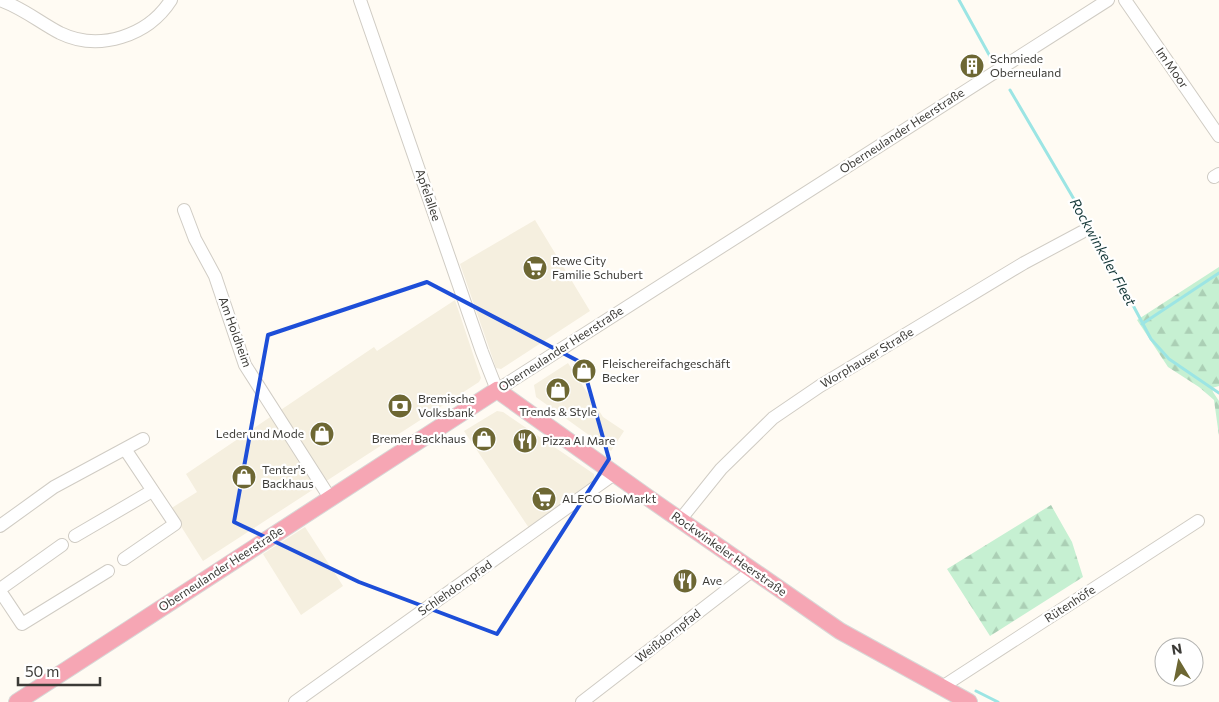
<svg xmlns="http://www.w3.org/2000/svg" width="1219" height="702" viewBox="0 0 1219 702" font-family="Commissioner,sans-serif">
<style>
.built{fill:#f5efdf}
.forest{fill:url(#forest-firs)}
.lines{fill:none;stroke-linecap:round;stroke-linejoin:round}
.stream{stroke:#9ce5e4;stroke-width:3}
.minor-casing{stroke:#d0ccc4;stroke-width:14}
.major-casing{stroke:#d8d8d7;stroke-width:18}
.minor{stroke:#fff;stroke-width:12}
.major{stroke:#f6a6b4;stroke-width:16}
.marked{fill:none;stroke:#1d4ed8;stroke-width:4;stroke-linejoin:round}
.labels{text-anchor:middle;stroke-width:4.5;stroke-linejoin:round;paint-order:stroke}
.poi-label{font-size:12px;fill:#3c3b37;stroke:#fff;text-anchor:start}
.street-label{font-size:12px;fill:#3c3b37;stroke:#fff}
.water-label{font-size:14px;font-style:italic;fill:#143737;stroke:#fff}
</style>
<defs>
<pattern id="forest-firs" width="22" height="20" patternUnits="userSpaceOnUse" patternTransform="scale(1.25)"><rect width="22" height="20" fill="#c6f0d2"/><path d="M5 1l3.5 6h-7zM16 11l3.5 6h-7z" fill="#abcfb5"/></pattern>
</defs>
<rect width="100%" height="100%" fill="#fffbf3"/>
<path class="built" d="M535,220l55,91 -89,58 -5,-1 -36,-104z
M455,300l26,78 -2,4 -276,179 -33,-52 27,-17 -11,-18 188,-127 3,4z
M568,363l35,54 21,14 -13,20 -75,-54 -2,-12z
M497,411l6,1 91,62 1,9 -66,45 -65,-97z
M305,527l38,59 -42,29 -38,-61z"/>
<path class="forest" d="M1219,267v119l-7,2 1,4 6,9v35l-5,-36 -15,-13 -31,-20 -31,-47z
M1051,505l21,37 11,35 -93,59 -43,-67z"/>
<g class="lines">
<path class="stream" d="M959,0l33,60
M1010,90l92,157 49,92 18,20 50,34
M1142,324l77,-51
M976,691l22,11"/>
<defs>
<path id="minor" d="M0,0c23,8 39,22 60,33 39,19 88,3 111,-33
M360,0l122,352 15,38 611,-390
M1125,0l94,136
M1214,177l5,-3
M184,210l11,29 20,37 30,89 85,133
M680,520l41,-51 52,-51 47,-32 204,-123 58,-31
M0,526l54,-39 89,-48
M75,536l77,-45
M124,559l51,-35 -50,-75
M0,589l62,-44
M0,591l22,33 86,-53
M942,687l256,-166
M295,702l319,-228
M582,702l171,-132"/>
<path id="major" d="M17,702l480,-312 153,109 190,132 129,71"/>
</defs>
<use href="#minor" class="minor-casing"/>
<use href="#major" class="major-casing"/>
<use href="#minor" class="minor"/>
<use href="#major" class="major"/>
</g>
<path class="marked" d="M427,282l155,81 27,96 -112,175 -138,-52 -125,-60 34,-187z"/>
<defs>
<symbol id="building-disc" viewBox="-11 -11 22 22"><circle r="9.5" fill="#6d6733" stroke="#fff"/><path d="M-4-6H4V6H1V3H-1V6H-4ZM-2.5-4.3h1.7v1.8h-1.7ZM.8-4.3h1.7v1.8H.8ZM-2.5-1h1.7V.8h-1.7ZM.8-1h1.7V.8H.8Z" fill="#fff"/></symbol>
<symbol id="supermarket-disc" viewBox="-11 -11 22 22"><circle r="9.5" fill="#6d6733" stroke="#fff"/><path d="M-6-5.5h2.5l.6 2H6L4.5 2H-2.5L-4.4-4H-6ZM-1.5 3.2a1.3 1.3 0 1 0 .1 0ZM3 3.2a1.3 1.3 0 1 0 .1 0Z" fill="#fff"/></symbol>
<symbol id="shop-disc" viewBox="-11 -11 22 22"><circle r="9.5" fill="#6d6733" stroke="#fff"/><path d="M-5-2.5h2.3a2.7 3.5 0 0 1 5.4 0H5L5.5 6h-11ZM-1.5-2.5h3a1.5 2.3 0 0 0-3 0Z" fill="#fff"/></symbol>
<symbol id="bank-disc" viewBox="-11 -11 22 22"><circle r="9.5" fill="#6d6733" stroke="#fff"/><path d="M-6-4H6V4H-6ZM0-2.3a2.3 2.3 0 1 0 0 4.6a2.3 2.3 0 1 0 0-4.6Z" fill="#fff"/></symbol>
<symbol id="restaurant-disc" viewBox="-11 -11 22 22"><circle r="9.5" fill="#6d6733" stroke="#fff"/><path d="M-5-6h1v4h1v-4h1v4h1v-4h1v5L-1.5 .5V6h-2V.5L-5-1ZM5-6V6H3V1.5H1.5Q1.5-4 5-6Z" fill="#fff"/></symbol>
</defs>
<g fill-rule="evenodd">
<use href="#building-disc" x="958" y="52" width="28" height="28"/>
<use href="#supermarket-disc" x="521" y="254" width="28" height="28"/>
<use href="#shop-disc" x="570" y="357" width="28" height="28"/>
<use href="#shop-disc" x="544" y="376" width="28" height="28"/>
<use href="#bank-disc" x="386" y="392" width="28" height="28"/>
<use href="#shop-disc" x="308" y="420" width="28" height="28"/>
<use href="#shop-disc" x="470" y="425" width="28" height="28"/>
<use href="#restaurant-disc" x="511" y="427" width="28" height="28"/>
<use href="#shop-disc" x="230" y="463" width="28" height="28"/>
<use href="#supermarket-disc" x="530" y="485" width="28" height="28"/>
<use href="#restaurant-disc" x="671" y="567" width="28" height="28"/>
</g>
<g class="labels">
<g class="poi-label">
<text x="990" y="63">Schmiede<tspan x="990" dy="14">Oberneuland</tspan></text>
<text x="552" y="265">Rewe City<tspan x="552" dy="14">Familie Schubert</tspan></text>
<text x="602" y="368">Fleischereifachgeschäft<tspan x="602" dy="14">Becker</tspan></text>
<text x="418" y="403">Bremische<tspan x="418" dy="14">Volksbank</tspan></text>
<text x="558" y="416" text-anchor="middle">Trends &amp; Style</text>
<text x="304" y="438" text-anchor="end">Leder und Mode</text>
<text x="466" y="443" text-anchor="end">Bremer Backhaus</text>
<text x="542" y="445">Pizza Al Mare</text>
<text x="262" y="474">Tenter's<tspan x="262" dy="14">Backhaus</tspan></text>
<text x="562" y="503">ALECO BioMarkt</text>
<text x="702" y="585">Ave</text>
</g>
<g class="street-label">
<text transform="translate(1172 68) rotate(55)" y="4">Im Moor</text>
<text transform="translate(902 131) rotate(-33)" y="4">Oberneulander Heerstraße</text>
<text transform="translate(428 195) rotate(71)" y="4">Apfelallee</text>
<text transform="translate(235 332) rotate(70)" y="4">Am Holdheim</text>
<text transform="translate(561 349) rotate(-33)" y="4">Oberneulander Heerstraße</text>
<text transform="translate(867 358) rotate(-31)" y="4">Worphauser Straße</text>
<text transform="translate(729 554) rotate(35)" y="4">Rockwinkeler Heerstraße</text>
<text transform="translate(221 569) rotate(-33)" y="4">Oberneulander Heerstraße</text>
<text transform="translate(455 588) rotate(-35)" y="4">Schlehdornpfad</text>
<text transform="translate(1070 604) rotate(-33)" y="4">Rütenhöfe</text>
<text transform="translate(668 636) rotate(-38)" y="4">Weißdornpfad</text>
</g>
<g class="water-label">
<text transform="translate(1103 252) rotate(61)" y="5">Rockwinkeler Fleet</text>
</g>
</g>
<g transform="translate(1179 662) rotate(350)"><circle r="24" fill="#ffffff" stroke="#b1b1af"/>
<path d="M0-4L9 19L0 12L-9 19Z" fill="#6d6733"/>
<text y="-8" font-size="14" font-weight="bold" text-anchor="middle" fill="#3c3b37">N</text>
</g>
<path d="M18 677v8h82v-8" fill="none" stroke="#3c3b37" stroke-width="2.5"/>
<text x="25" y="677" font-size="15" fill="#3c3b37" stroke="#ffffff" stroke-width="4" paint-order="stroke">50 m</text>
</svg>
